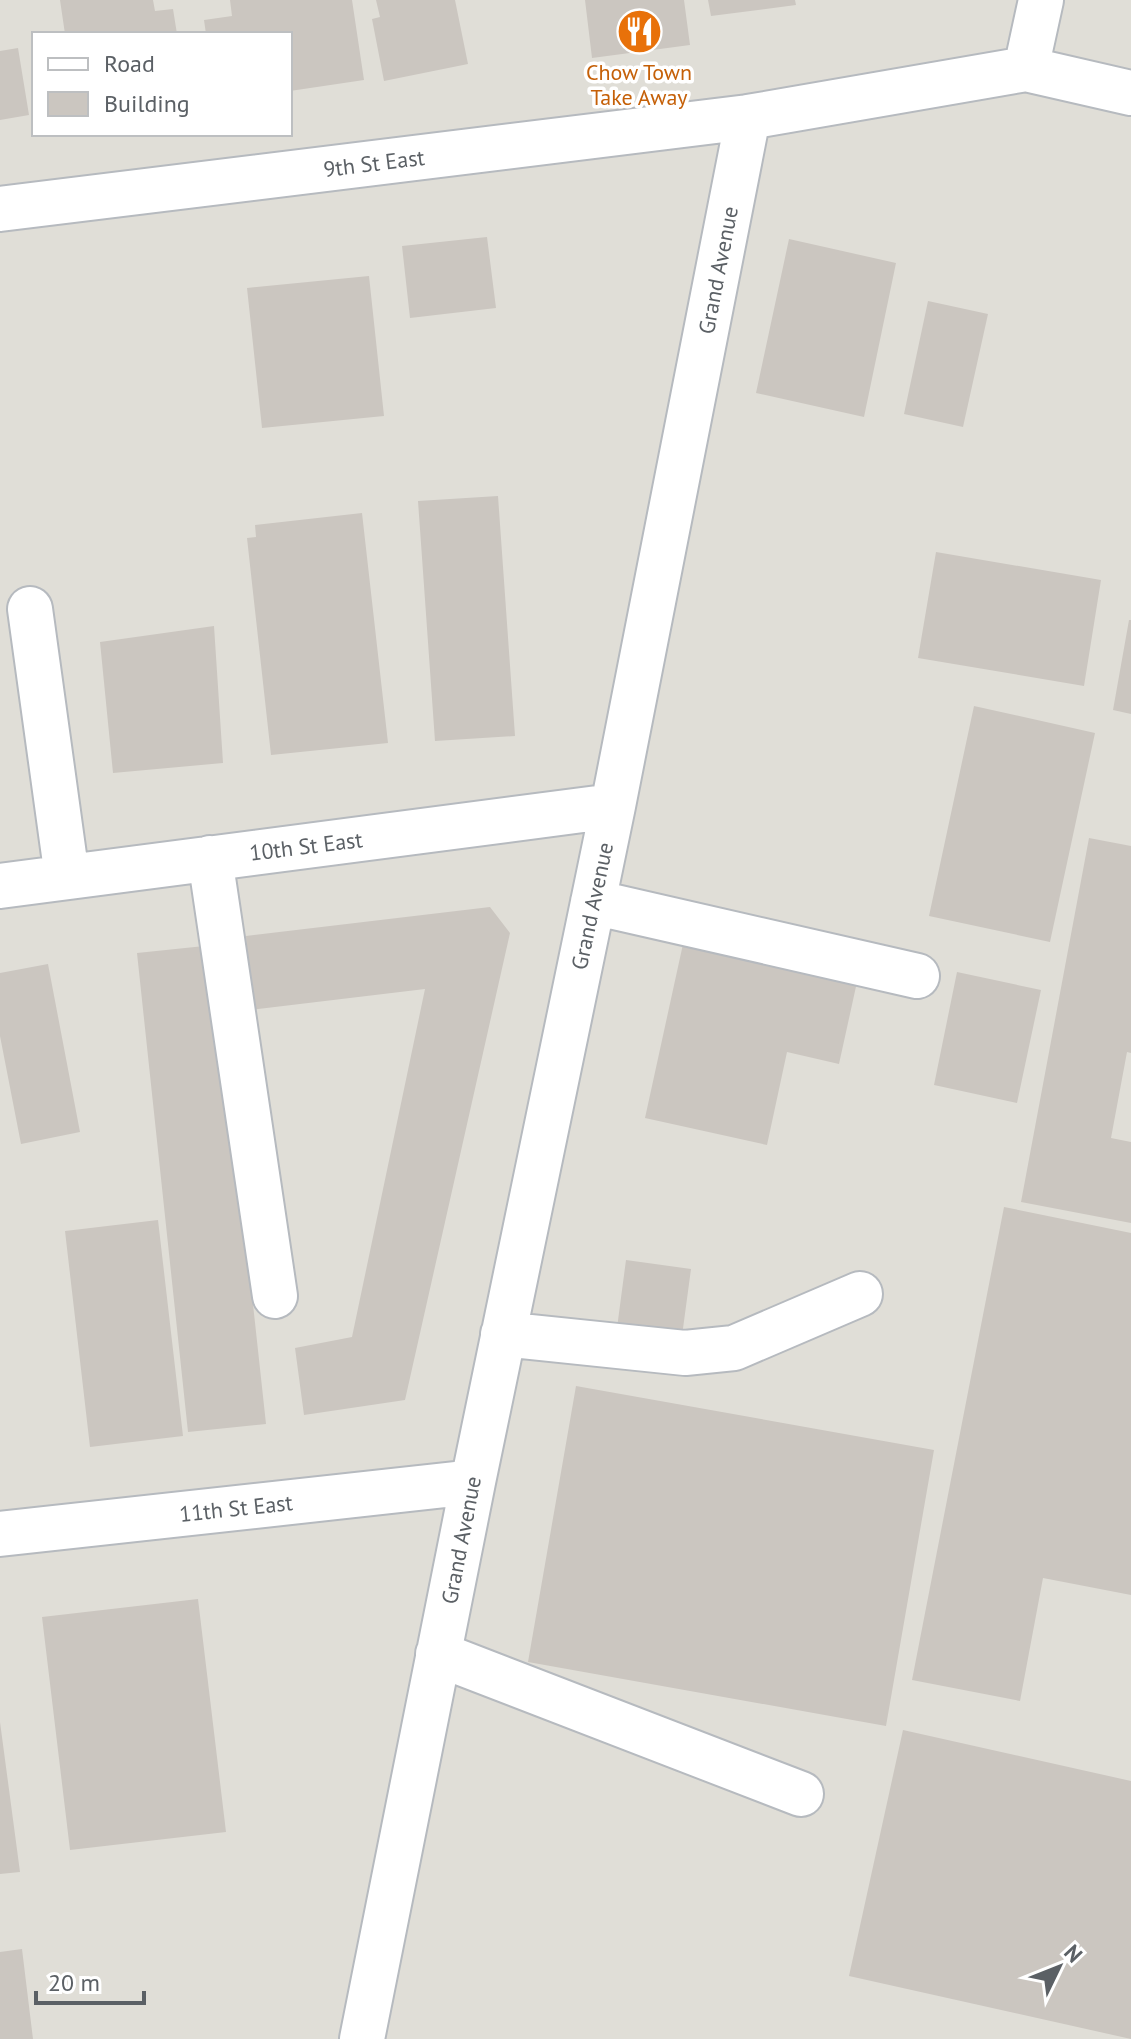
<svg xmlns="http://www.w3.org/2000/svg" width="1131" height="2039" viewBox="0 0 1131 2039" font-family="'PT Sans',sans-serif">
<style>
.industrial{fill:#e0ded7;fill-rule:evenodd}
.building{fill:#cbc6c0}
.lines{fill:none;stroke-linecap:round;stroke-linejoin:round}
.minor-casing{stroke:#b6babf;stroke-width:48}
.minor{stroke:#fff;stroke-width:44}
.labels{text-anchor:middle;stroke-width:7;stroke-linejoin:round;paint-order:stroke}
.food-label{font-size:22px;fill:#c56008;stroke:#fff}
.street-label{font-size:22px;fill:#5b6065;stroke:#fff}
</style>
<rect width="100%" height="100%" fill="#f0ece3"/>
<path class="industrial" d="M0,0h1131v2039h-1131zM34,34h256v100h-256z"/>
<path class="building" d="M60,0h93l2,11 18,-2 4,25h-112z
M230,0h122l12,80 -74,11v-57h-84l-2,-14 28,-4z
M376,0h79l13,64 -84,17 -12,-62 8,-2z
M585,0h99l6,45 -98,13z
M708,0h87l1,5 -85,11z
M18,48l11,67 -29,5v-69z
M487,237l9,71 -86,10 -8,-72z
M789,239l107,24 -32,154 -108,-24z
M369,276l15,140 -122,12 -15,-140z
M928,301l60,13 -25,113 -59,-13z
M498,496l17,240 -80,5 -17,-240z
M362,513l26,230 -117,12 -24,-217 9,-1 -1,-12z
M936,552l165,28 -17,106 -166,-28z
M1129,620h2v94l-18,-4z
M214,626l9,137 -110,10 -13,-131z
M974,706l121,27 -45,209 -121,-26z
M1089,838l42,8v207l-4,-1 -16,86 20,4v81l-110,-21z
M490,907l20,26 -105,467 -101,15 -9,-67 57,-11 73,-348 -175,21 -4,-74z
M683,944l174,38 -18,82 -52,-12 -20,93 -122,-27z
M214,945l52,479 -78,8 -51,-479z
M48,964l32,168 -59,12 -21,-108v-63z
M957,972l84,18 -24,113 -83,-18z
M1004,1207l127,26v362l-88,-17 -23,123 -108,-21z
M158,1220l25,216 -93,11 -25,-216z
M626,1260l65,9 -9,67 -65,-8z
M576,1386l358,64 -48,276 -358,-64z
M198,1599l28,233 -156,18 -28,-233z
M0,1722l20,150 -20,2z
M903,1730l228,51v258l-282,-63z
M22,1949l11,90h-33v-87z"/>
<g class="lines">
<defs>
<path id="minor" d="M1026,69l105,24
M0,209l748,-92
M30,609l37,268
M210,858l65,438
M0,886l613,-80
M593,902l324,74
M503,1334l182,19 49,-5 126,-54
M0,1534l473,-52
M438,1654l363,140
M362,2039l111,-557 140,-676 135,-689 278,-48 15,-69"/>
</defs>
<use href="#minor" class="minor-casing"/>
<use href="#minor" class="minor"/>
</g>
<defs>
<symbol id="restaurant-disc" viewBox="-11 -11 22 22"><circle r="9.5" fill="#e8710a" stroke="#fff"/><path d="M-5-6h1v4h1v-4h1v4h1v-4h1v5L-1.5 .5V6h-2V.5L-5-1ZM5-6V6H3V1.5H1.5Q1.5-4 5-6Z" fill="#fff"/></symbol>
</defs>
<g fill-rule="evenodd">
<use href="#restaurant-disc" x="614" y="6" width="51" height="51"/>
</g>
<g class="labels">
<g class="food-label">
<text x="639" y="80">Chow Town<tspan x="639" dy="25">Take Away</tspan></text>
</g>
<g class="street-label">
<text transform="translate(374 163) rotate(-7)" y="8">9th St East</text>
<text transform="translate(718 270) rotate(-79)" y="8">Grand Avenue</text>
<text transform="translate(306 846) rotate(-7)" y="8">10th St East</text>
<text transform="translate(592 906) rotate(-78)" y="8">Grand Avenue</text>
<text transform="translate(236 1508) rotate(-6)" y="8">11th St East</text>
<text transform="translate(461 1540) rotate(-79)" y="8">Grand Avenue</text>
</g>
</g>
<rect x="32" y="32" width="260" height="104" fill="#ffffff" stroke="#bdbfc1" stroke-width="2"/>
<rect x="48" y="58" width="40" height="12" fill="#ffffff" stroke="#bdbfc1" stroke-width="2"/>
<text x="104" y="72" font-size="24" fill="#5b6065">Road</text>
<rect x="48" y="92" width="40" height="24" fill="#cbc6c0" stroke="#bdbfc1" stroke-width="2"/>
<text x="104" y="112" font-size="24" fill="#5b6065">Building</text>
<g transform="translate(1059 1967) rotate(47)" stroke="#ffffff" stroke-width="6" paint-order="stroke">
<path d="M0-6L14 30L0 20L-14 30Z" fill="#5b6065"/>
<text y="-12" font-size="22" font-weight="bold" text-anchor="middle" fill="#5b6065">N</text>
</g>
<path d="M36 1991v12h108v-12" fill="none" stroke="#5b6065" stroke-width="4"/>
<text x="48" y="1991" font-size="24" fill="#5b6065" stroke="#ffffff" stroke-width="6" paint-order="stroke">20 m</text>
</svg>
